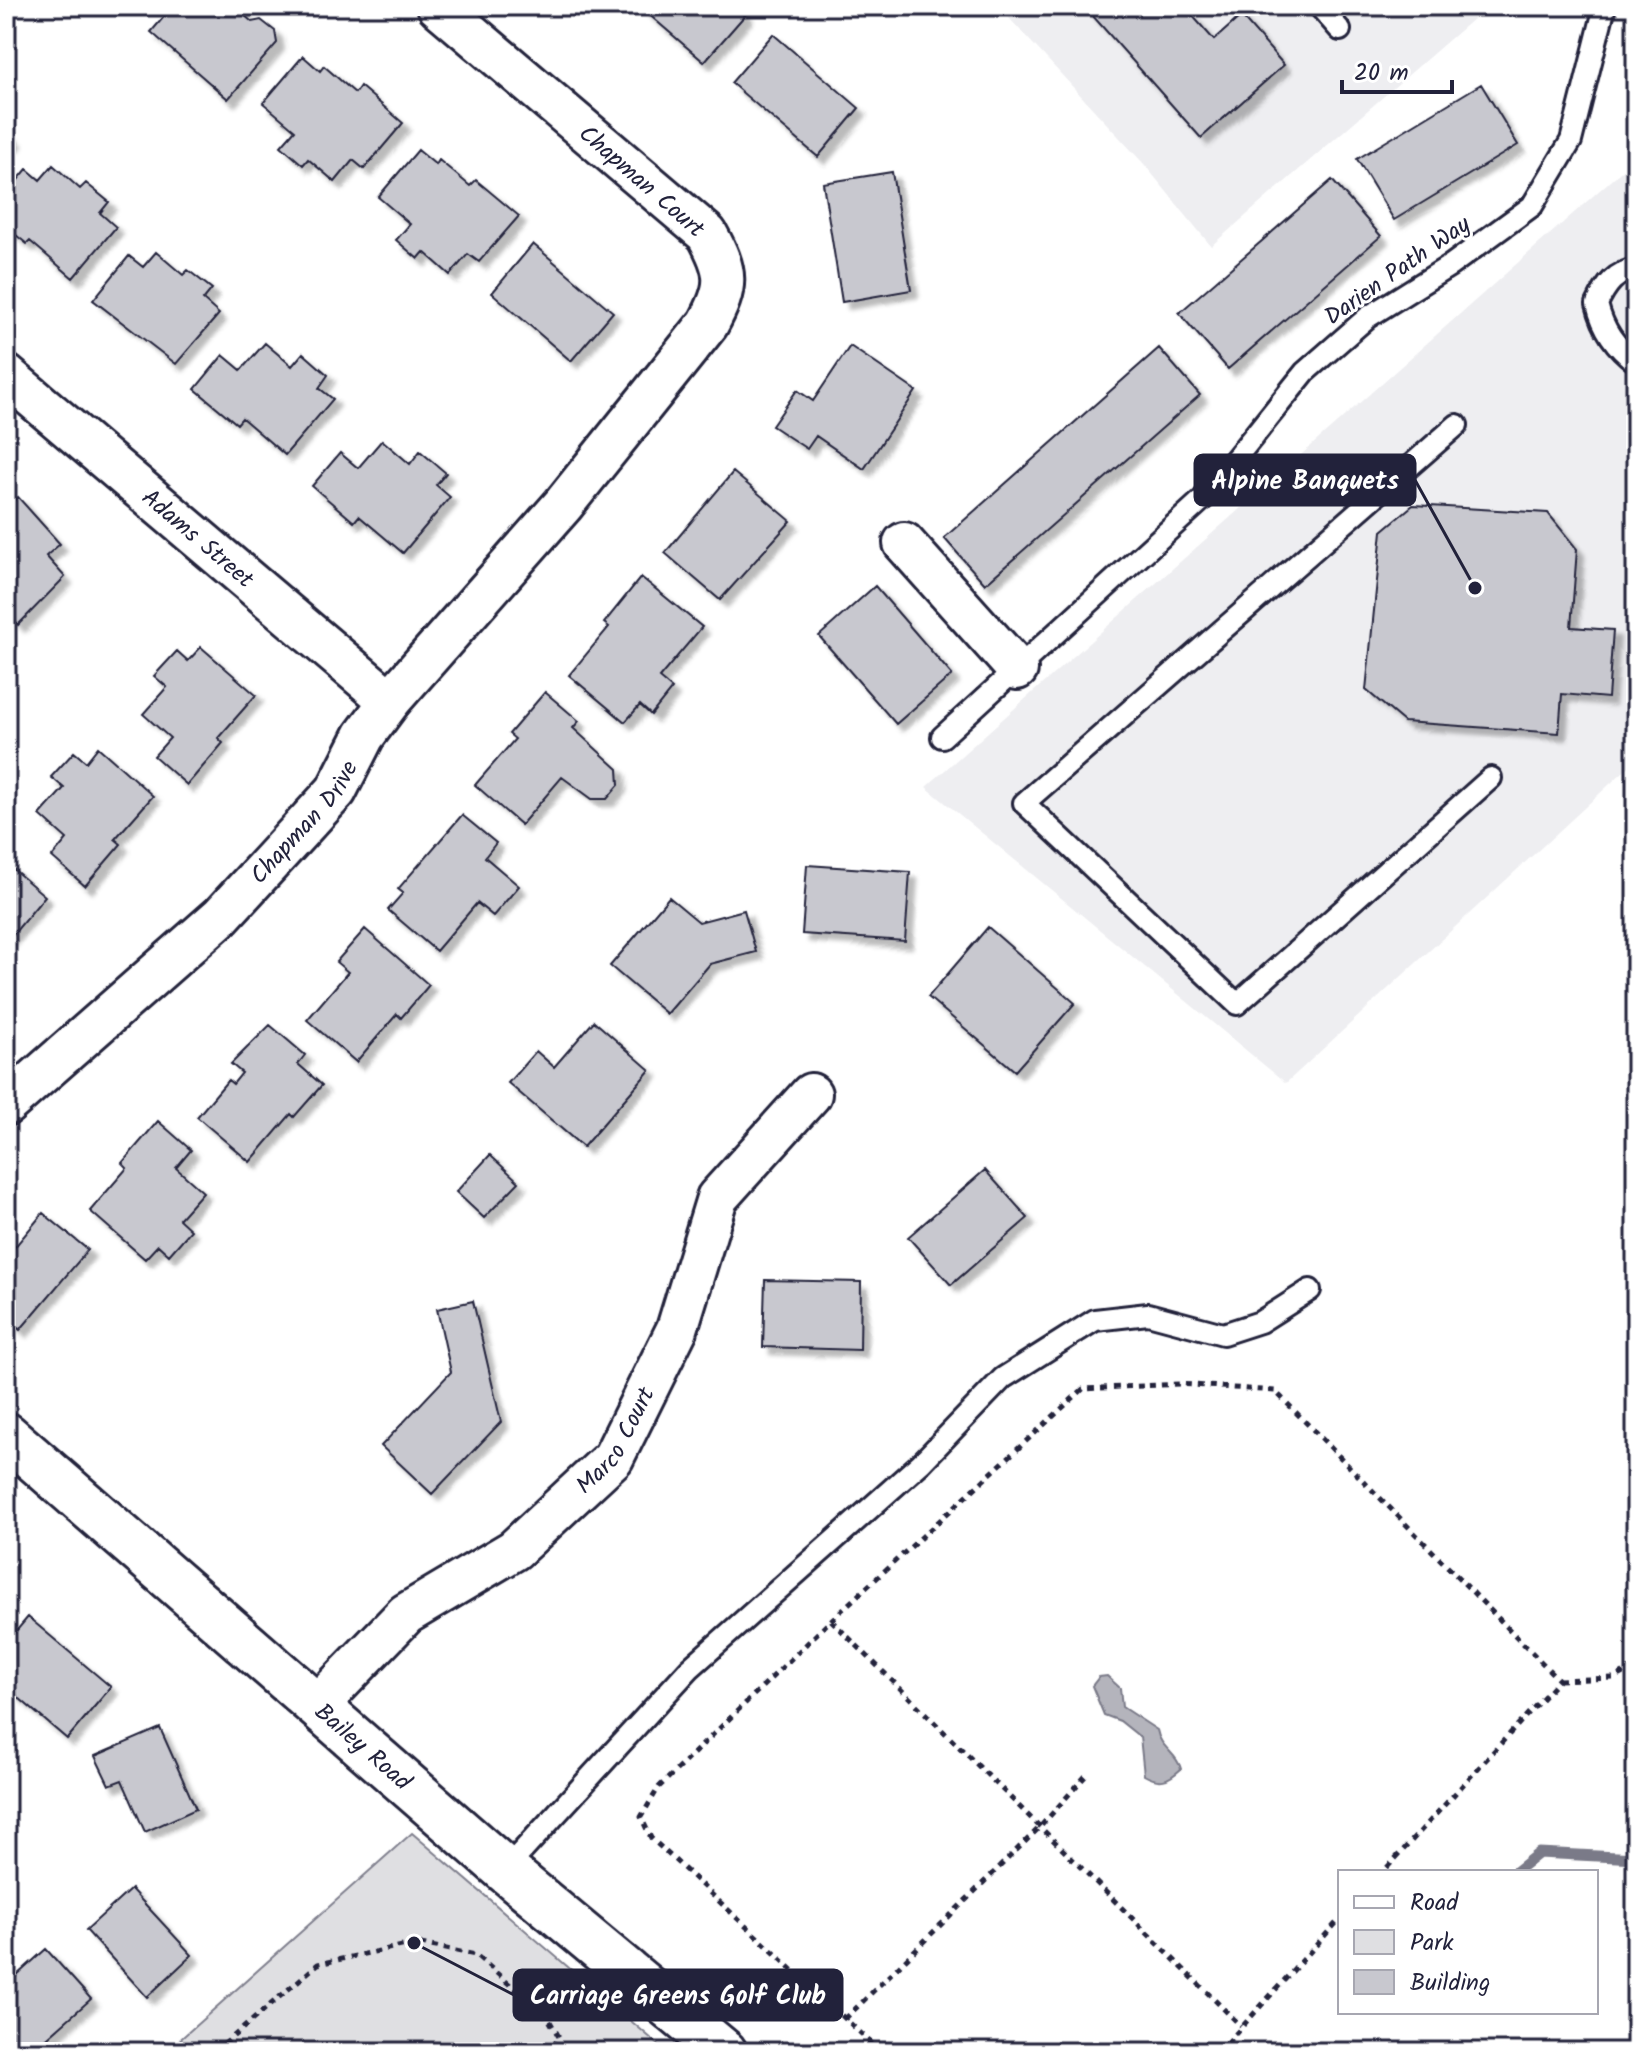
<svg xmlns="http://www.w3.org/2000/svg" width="1642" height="2058" viewBox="0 0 1642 2058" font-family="Kalam,sans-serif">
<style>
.built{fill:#eeeef1}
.green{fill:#dfdfe2;stroke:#80808e;stroke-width:2}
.water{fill:#b4b4bc;stroke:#7a7a88;stroke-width:2}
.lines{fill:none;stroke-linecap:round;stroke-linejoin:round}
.stream{stroke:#7a7a88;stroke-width:11}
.building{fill:#c8c8cf;stroke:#22223b;stroke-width:2;filter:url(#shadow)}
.service-casing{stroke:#22223b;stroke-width:26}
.minor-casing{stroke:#22223b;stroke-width:46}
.tertiary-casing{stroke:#22223b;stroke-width:50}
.path{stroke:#22223b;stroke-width:5;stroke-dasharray:6 6;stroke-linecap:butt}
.service{stroke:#fff;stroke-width:20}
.minor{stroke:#fff;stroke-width:40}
.tertiary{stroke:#fff;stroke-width:44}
.labels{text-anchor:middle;stroke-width:6;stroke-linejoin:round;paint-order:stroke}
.street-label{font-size:24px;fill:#22223b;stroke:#fff}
.leader{fill:none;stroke:#22223b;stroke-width:3}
.callout-dot{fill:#22223b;stroke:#fff;stroke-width:3}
.callout{fill:#22223b;stroke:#22223b;stroke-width:3}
.callout-label{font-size:26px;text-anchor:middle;font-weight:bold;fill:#fff}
</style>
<defs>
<filter id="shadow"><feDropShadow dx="7" dy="7" stdDeviation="2" flood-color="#0004"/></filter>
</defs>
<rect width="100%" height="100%" fill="#fff"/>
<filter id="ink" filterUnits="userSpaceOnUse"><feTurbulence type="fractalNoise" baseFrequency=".0125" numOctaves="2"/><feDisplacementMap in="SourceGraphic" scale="16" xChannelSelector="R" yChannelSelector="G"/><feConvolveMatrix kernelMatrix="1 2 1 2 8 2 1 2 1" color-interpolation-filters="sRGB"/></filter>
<g filter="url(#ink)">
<path class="built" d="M998,6h490l-277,240 -67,-82z
M1636,158v602l-350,323 -360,-296z"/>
<path class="green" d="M412,1833l255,219h-501z"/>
<path class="water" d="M1107,1676l13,12 2,19 35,23c3,18 20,23 24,39 -13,12 -21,15 -37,6l-4,-38 -20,-16 -16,-6 -12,-29 7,-9z"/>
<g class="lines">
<path class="stream" d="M1515,1872l24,-19 97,5"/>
</g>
<path class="building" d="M173,6h74l-5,7 10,9 9,-2 14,11 2,12 -49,56 -77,-67z
M639,6h98l9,8 -42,48z
M1084,6h100l30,34 27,-24 43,49 -83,73z
M773,34l86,74 -41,49 -87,-74z
M303,56l17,15 4,-5 31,27 5,-7 43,37 -39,46 -11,-9 -18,22 -27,-23 -5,6 -22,-19 14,-16 -32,-27z
M1481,84l37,61 -124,75 -37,-61z
M6,131l9,8 -9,11z
M418,150l18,15 3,-5 31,26 6,-6 43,36 -40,46 -11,-8 -18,21 -26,-23 -6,7 -22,-19 14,-16 -32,-27z
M53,165l27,24 6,-6 23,19 -9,11 16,14 -43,51 -43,-37 -3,3 -21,-17v-33l21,-25 13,11z
M892,172l19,118 -69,12 -19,-119z
M1332,180l49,56 -153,133 -49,-56z
M533,244l80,68 -42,49 -79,-68z
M156,252l27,23 5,-5 24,19 -9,11 16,14 -43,50 -83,-64 36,-44 14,11z
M265,343l27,23 11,-13 25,22 -9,13 14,11 -48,56 -43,-37 -5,6 -42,-35 28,-34 18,15z
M850,346l66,45 -52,78 -48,-33 -9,13 -35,-23 25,-36 16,11z
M1159,348l41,47 -215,189 -41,-46z
M382,440l28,24 10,-13 26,22 -10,12 14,12 -47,56 -44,-37 -5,6 -42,-36 28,-33 18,15z
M733,472l58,49 -71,79 -55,-47z
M18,497l42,47 -14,12 19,21 -47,48 -8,-9 -4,4v-112z
M1413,505l135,8 29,36 -6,78 42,3 -5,68 -46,-4 -3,39 -155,-11 -38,-32 16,-159z
M641,577l61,50 -43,51 13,11 -21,26 -11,-10 -15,17 -56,-47 40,-48 -5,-4z
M875,586l77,89 -56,49 -77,-88z
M201,647l55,48 -38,43 5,5 -36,42 -33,-29 16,-18 -27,-24 24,-27 -13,-11 23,-25 11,10z
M545,692l34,29 -6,7 45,41 1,16 -12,14h-15l-30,-22 -41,48 -46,-40 40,-46 -6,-5z
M98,747l55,49 -38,43 6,5 -36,42 -33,-29 15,-18 -27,-24 24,-27 -13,-11 23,-25 12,10z
M462,815l34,28 -11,14 34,29 -26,30 -16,-13 -41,48 -48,-41 15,-17 -5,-4z
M6,863l39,33 -39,47z
M807,865l103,7 -5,69 -103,-7z
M669,897l30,25 45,-12 12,42 -46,12 -43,50 -57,-48z
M988,927l87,76 -60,68 -87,-74z
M365,929l64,56 -28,33 -4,-4 -41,48 -49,-42 41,-48 -12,-10z
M594,1021l56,49 -67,77 -75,-64 28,-32 18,16z
M270,1025l35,30 -7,9 24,21 -28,32 -3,-3 -41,48 -53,-45 31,-37 5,4 9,-11 -11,-9z
M158,1121l33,29 -15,18 27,24 -24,27 12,11 -22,25 -11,-10 -13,14 -55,-48 37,-43 -5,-5z
M490,1155l29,27 -35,36 -28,-26z
M985,1170l43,48 -77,67 -43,-48z
M43,1213l45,37 -68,80 -14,-12v-76l8,6z
M765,1280l96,2 -1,68 -97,-3z
M473,1301l28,121 -69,72 -51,-48 70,-74 -14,-63z
M28,1617l83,70 -44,52 -61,-52v-44z
M160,1728l36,81 -51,23 -23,-52 -13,5 -14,-29z
M131,1889l61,66 -45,42 -61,-67z
M46,1949l45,50 -60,53h-23l-2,-67z"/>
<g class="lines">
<defs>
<path id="service" d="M1319,6l21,24
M1636,269c-21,3 -30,16 -39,35 6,25 18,43 39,58
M1457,425l-433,378 213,201 254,-226
M942,737l261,-238 102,-127 63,-55 83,-52 81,-59 39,-65 34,-135
M505,1870l185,-202 231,-205 82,-85 92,-58 53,-6 75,20 37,-12 50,-32"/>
<g id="minor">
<path id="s1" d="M6,375l384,326"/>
<path d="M904,543l113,126"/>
<path id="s2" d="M6,1105l215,-189 115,-125 28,-55 26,-35 173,-196 145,-181c21,-38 20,-52 -1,-90l-269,-228"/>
<path id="s3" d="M316,1707l90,-93 108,-64 99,-92 64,-129 40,-131 94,-104"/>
</g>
<g id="tertiary">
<path id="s4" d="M6,1435l499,435 219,182"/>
</g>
</defs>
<use href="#service" class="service-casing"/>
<use href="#minor" class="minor-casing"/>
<use href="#tertiary" class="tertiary-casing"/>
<path class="path" d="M831,1620l410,406
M1559,1680l55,-2 22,-12
M845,2019l195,-192 49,-55
M215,2052l103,-88 98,-21 60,12 72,63 11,19 -12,15
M881,2052l-230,-214 -10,-21 18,-30 172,-167 252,-231 96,-5 96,7 284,289 -176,192
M1219,2052l121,-133"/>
<use href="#service" class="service"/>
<use href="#minor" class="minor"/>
<use href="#tertiary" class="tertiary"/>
</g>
</g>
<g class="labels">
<g class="street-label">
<text transform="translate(642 181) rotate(41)" y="8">Chapman Court</text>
<text transform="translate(1397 270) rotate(-35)" y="8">Darien Path Way</text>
<text dy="8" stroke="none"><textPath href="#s1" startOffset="252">Adams Street</textPath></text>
<text dy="8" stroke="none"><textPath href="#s2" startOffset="412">Chapman Drive</textPath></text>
<text dy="8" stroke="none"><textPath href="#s3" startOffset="406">Marco Court</textPath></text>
<text dy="8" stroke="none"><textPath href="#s4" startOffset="474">Bailey Road</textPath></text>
</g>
</g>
<path class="leader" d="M1475 588L1415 480M414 1943L514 1995"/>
<g class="callout-dot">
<circle cx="1475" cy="588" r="8"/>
<circle cx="414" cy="1943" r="8"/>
</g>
<g class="callout">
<rect x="1195" y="455" width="220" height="50" rx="8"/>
<rect x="514" y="1970" width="328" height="50" rx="8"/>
</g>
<g class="callout-label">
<text x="1305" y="489">Alpine Banquets</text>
<text x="678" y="2004">Carriage Greens Golf Club</text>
</g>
<rect width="1642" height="2058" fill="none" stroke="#fff" stroke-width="32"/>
<rect x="16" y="16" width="1610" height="2026" fill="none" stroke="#22223b" stroke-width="3" filter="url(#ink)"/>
<rect x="1338" y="1870" width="260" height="144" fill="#ffffff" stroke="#a7a7b1" stroke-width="2"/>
<rect x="1354" y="1896" width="40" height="12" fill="#ffffff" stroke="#a7a7b1" stroke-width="2"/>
<text x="1410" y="1910" font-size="24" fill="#22223b">Road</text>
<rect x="1354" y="1930" width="40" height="24" fill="#dfdfe2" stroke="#a7a7b1" stroke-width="2"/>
<text x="1410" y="1950" font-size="24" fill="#22223b">Park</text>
<rect x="1354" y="1970" width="40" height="24" fill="#c8c8cf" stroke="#a7a7b1" stroke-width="2"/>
<text x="1410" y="1990" font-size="24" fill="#22223b">Building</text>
<path d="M1342 80v12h110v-12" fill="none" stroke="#22223b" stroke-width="4"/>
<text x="1354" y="80" font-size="24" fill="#22223b" stroke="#ffffff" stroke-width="6" paint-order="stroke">20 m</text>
</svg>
